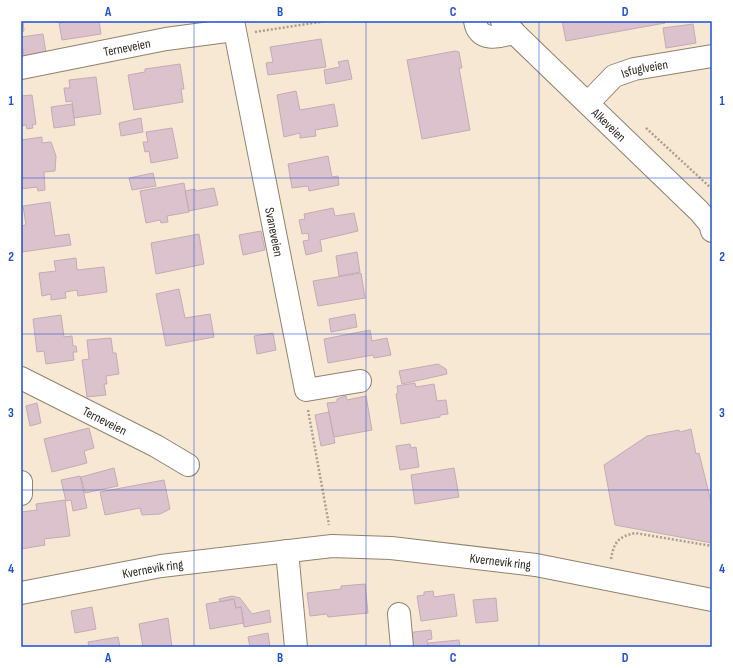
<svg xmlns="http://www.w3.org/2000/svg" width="733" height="668" viewBox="0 0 733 668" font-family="'Sofia Sans Condensed',sans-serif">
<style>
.building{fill:#dbc2cc;stroke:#c4abb5}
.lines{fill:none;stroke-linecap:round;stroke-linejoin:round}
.minor-casing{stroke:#908270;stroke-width:24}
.major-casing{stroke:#908270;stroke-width:24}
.path{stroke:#aa9e8e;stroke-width:2.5;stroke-dasharray:2 2;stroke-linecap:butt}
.minor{stroke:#fff;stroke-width:22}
.major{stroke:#fff;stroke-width:22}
.grid{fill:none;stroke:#1d4ed8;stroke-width:1;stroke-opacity:0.55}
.labels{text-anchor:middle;stroke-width:3;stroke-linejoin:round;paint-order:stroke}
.street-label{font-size:13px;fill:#2c261e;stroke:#fff}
.neatline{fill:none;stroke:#1d4ed8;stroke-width:1.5}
.grid-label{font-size:13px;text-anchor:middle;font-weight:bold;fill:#1d4ed8}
</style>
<rect width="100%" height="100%" fill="#f7e8d3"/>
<path class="building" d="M21,21h2l1,10 -3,1z
M70,21h29l2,13 -39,6 -3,-17z
M562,21h102l1,2 -99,18z
M693,24l3,19 -30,5 -3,-20z
M43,34l3,19 -22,3 -3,-19z
M321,39l5,28 -58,8 -2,-12 7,-1 -3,-15z
M455,51l4,1 3,16h-3l11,62 -48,9 -15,-79z
M348,60l4,19 -26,5 -2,-14 16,-3 -2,-5z
M180,64l4,25h-3l2,13 -49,8 -6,-35 17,-3v-3z
M96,77l5,37 -27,4 -2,-17 -6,1 -2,-14h6l-1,-8z
M296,91l4,19 34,-6 4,22 -23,4 1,6 -16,2v-5l-16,4 -7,-42z
M32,95l4,29 -4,1 1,3 -6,1 -1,-4 -5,1v-30z
M72,104l3,21 -21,3 -3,-21z
M141,118l2,14 -22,4 -2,-13z
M172,128l6,30 -27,5 -2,-12 -4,1 -2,-10h5l-2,-10z
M42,137v6l9,-1 5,14 -1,15 -11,1 1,18 -7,1 -1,-4 -16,2v-49z
M328,156l4,21 6,-1 1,9 -30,6 -1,-5 -16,2 -4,-24z
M153,173l3,13 -24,4 -3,-12z
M184,183l5,29 -22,4 1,6 -7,1 -1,-3 -14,3 -6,-32z
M214,188l4,17 -29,6 -4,-20 10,-2v2z
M50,202l5,34 14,-2 2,11 -49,7 -1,-26 5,-1 -3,-19z
M333,208l2,8 19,-3 4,18 -38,9 2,11 -16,4 -3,-14 6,-1 -1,-7 -6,1 -3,-14 6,-1 -1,-5z
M261,231l4,19 -22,5 -4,-20z
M199,234l5,30 -48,10 -5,-31z
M357,252l3,20 -21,4 -3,-20z
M76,258l1,12 27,-3 3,25 -29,4 -1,-6 -12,2 1,6 -15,2v-6l-9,2 -3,-23 17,-2 -2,-10z
M361,273l4,25 -47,8 -5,-25z
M179,289l6,29 25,-4 4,23 -48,9 -10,-52z
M355,314l2,13 -26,5 -2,-13z
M61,315l3,22 8,-1 1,10h3l1,6h-4l1,8 -28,4 -2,-13 -7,1 -4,-33z
M370,330l2,11 15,-3 4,17 -17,3 -1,-3 -45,8 -4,-24z
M273,333l3,17 -19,4 -3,-18z
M111,338l2,15h3l3,21 -13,2 1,8h-3l2,11 -19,2 -5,-37 7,-1 -2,-19z
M438,364l8,5 1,5 -45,10 -3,-13z
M415,383l1,4 18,-3 3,17 9,-1 2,14 -8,1v2l-39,7 -5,-30 2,-1 -1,-7z
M346,396l1,4 19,-4 6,34 -38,7 -7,-34 10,-1v-3z
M37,403l4,20 -11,3 -4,-20z
M329,412l6,31 -14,3 -6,-31z
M89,428l5,20 -10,3 3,12 -35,9 -8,-33z
M691,429l5,25 3,-1 13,53v37l-97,-18 -11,-60 43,-29 32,-6 1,2z
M410,444l1,4 5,-1 3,20 -19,3 -4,-24z
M114,468l4,18 -33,7 -4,-16z
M454,468l5,29 -44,7 -4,-29z
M80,476l7,32 -14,3 -2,-11 -5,1 -5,-21z
M164,480l6,29 -10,5 -18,1 -2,-7 -35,7 -5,-23z
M65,500l5,36 -26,3 1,6 -24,4v-37l16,-2 -1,-6z
M365,584l3,29 -40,4 -1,-3 -17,2 -3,-23 34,-4v-3z
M433,591l1,6 20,-3 3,22 -36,5 -4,-25 7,-1v-3z
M232,596l8,2 12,16 17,-4 2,12 -27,5 -3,-20 -5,1 -2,-9 -14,3 -1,-3z
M496,598l2,23 -22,2 -3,-23z
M234,599l2,9 5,-1 3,16 -34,6 -4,-25z
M92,607l4,22 -21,4 -4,-22z
M168,618l4,29h-29l-4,-23z
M431,630l1,9 -5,1 1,7h-21l-1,-14z
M268,633l2,14h-20l-2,-10z
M118,637l2,10h-31l-1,-5z
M459,640l1,7h-32v-4z"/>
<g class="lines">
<defs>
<g id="minor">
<path id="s1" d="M233,21l73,369 54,-9"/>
<path d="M475,21c3,21 24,17 39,11"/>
<path id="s2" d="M502,21l197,190 11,13 2,7"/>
<path id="s3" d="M21,68l145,-29 68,-9"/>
<path id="s4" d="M588,103l26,-27 20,-7 78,-13"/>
<path id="s5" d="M21,378l135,68 32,19"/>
<path d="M21,482v12"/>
<path d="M287,551l9,96"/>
<path d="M399,614l3,33"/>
</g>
<g id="major">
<path id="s6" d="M21,593l140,-27 171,-20 59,2 145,17 176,35"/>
</g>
</defs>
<use href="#minor" class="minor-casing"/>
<use href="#major" class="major-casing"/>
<path class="path" d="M255,32l71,-11
M646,128l66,61
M308,410l21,115
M611,559c3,-17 7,-22 24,-26l77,13"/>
<use href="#minor" class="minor"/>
<use href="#major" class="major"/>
</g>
<path class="grid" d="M194,21v626M366,21v626M539,21v626M21,178h691M21,334h691M21,490h691"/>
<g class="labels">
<g class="street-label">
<text dy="5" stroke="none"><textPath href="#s3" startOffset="108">Terneveien</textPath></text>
<text dy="5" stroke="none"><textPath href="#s4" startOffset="69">Isfuglveien</textPath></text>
<text dy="5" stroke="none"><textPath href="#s2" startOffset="149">Alkeveien</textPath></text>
<text dy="5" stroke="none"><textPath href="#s1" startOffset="215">Svaneveien</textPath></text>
<text dy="5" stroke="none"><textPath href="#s5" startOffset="94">Terneveien</textPath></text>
<text dy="5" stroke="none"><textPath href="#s6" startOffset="484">Kvernevik ring</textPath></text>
<text dy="5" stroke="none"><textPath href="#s6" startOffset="134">Kvernevik ring</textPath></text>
</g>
</g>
<rect width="733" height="668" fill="none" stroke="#ffffff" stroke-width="44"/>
<rect x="22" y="22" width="689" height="624" class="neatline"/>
<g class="grid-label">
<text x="108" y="16">A</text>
<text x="280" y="16">B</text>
<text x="453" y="16">C</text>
<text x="625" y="16">D</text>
<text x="11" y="105">1</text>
<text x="722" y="105">1</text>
<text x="11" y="261">2</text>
<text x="722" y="261">2</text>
<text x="11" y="417">3</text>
<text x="722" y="417">3</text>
<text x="11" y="573">4</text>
<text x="722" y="573">4</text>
<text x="108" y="662">A</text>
<text x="280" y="662">B</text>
<text x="453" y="662">C</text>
<text x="625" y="662">D</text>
</g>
</svg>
